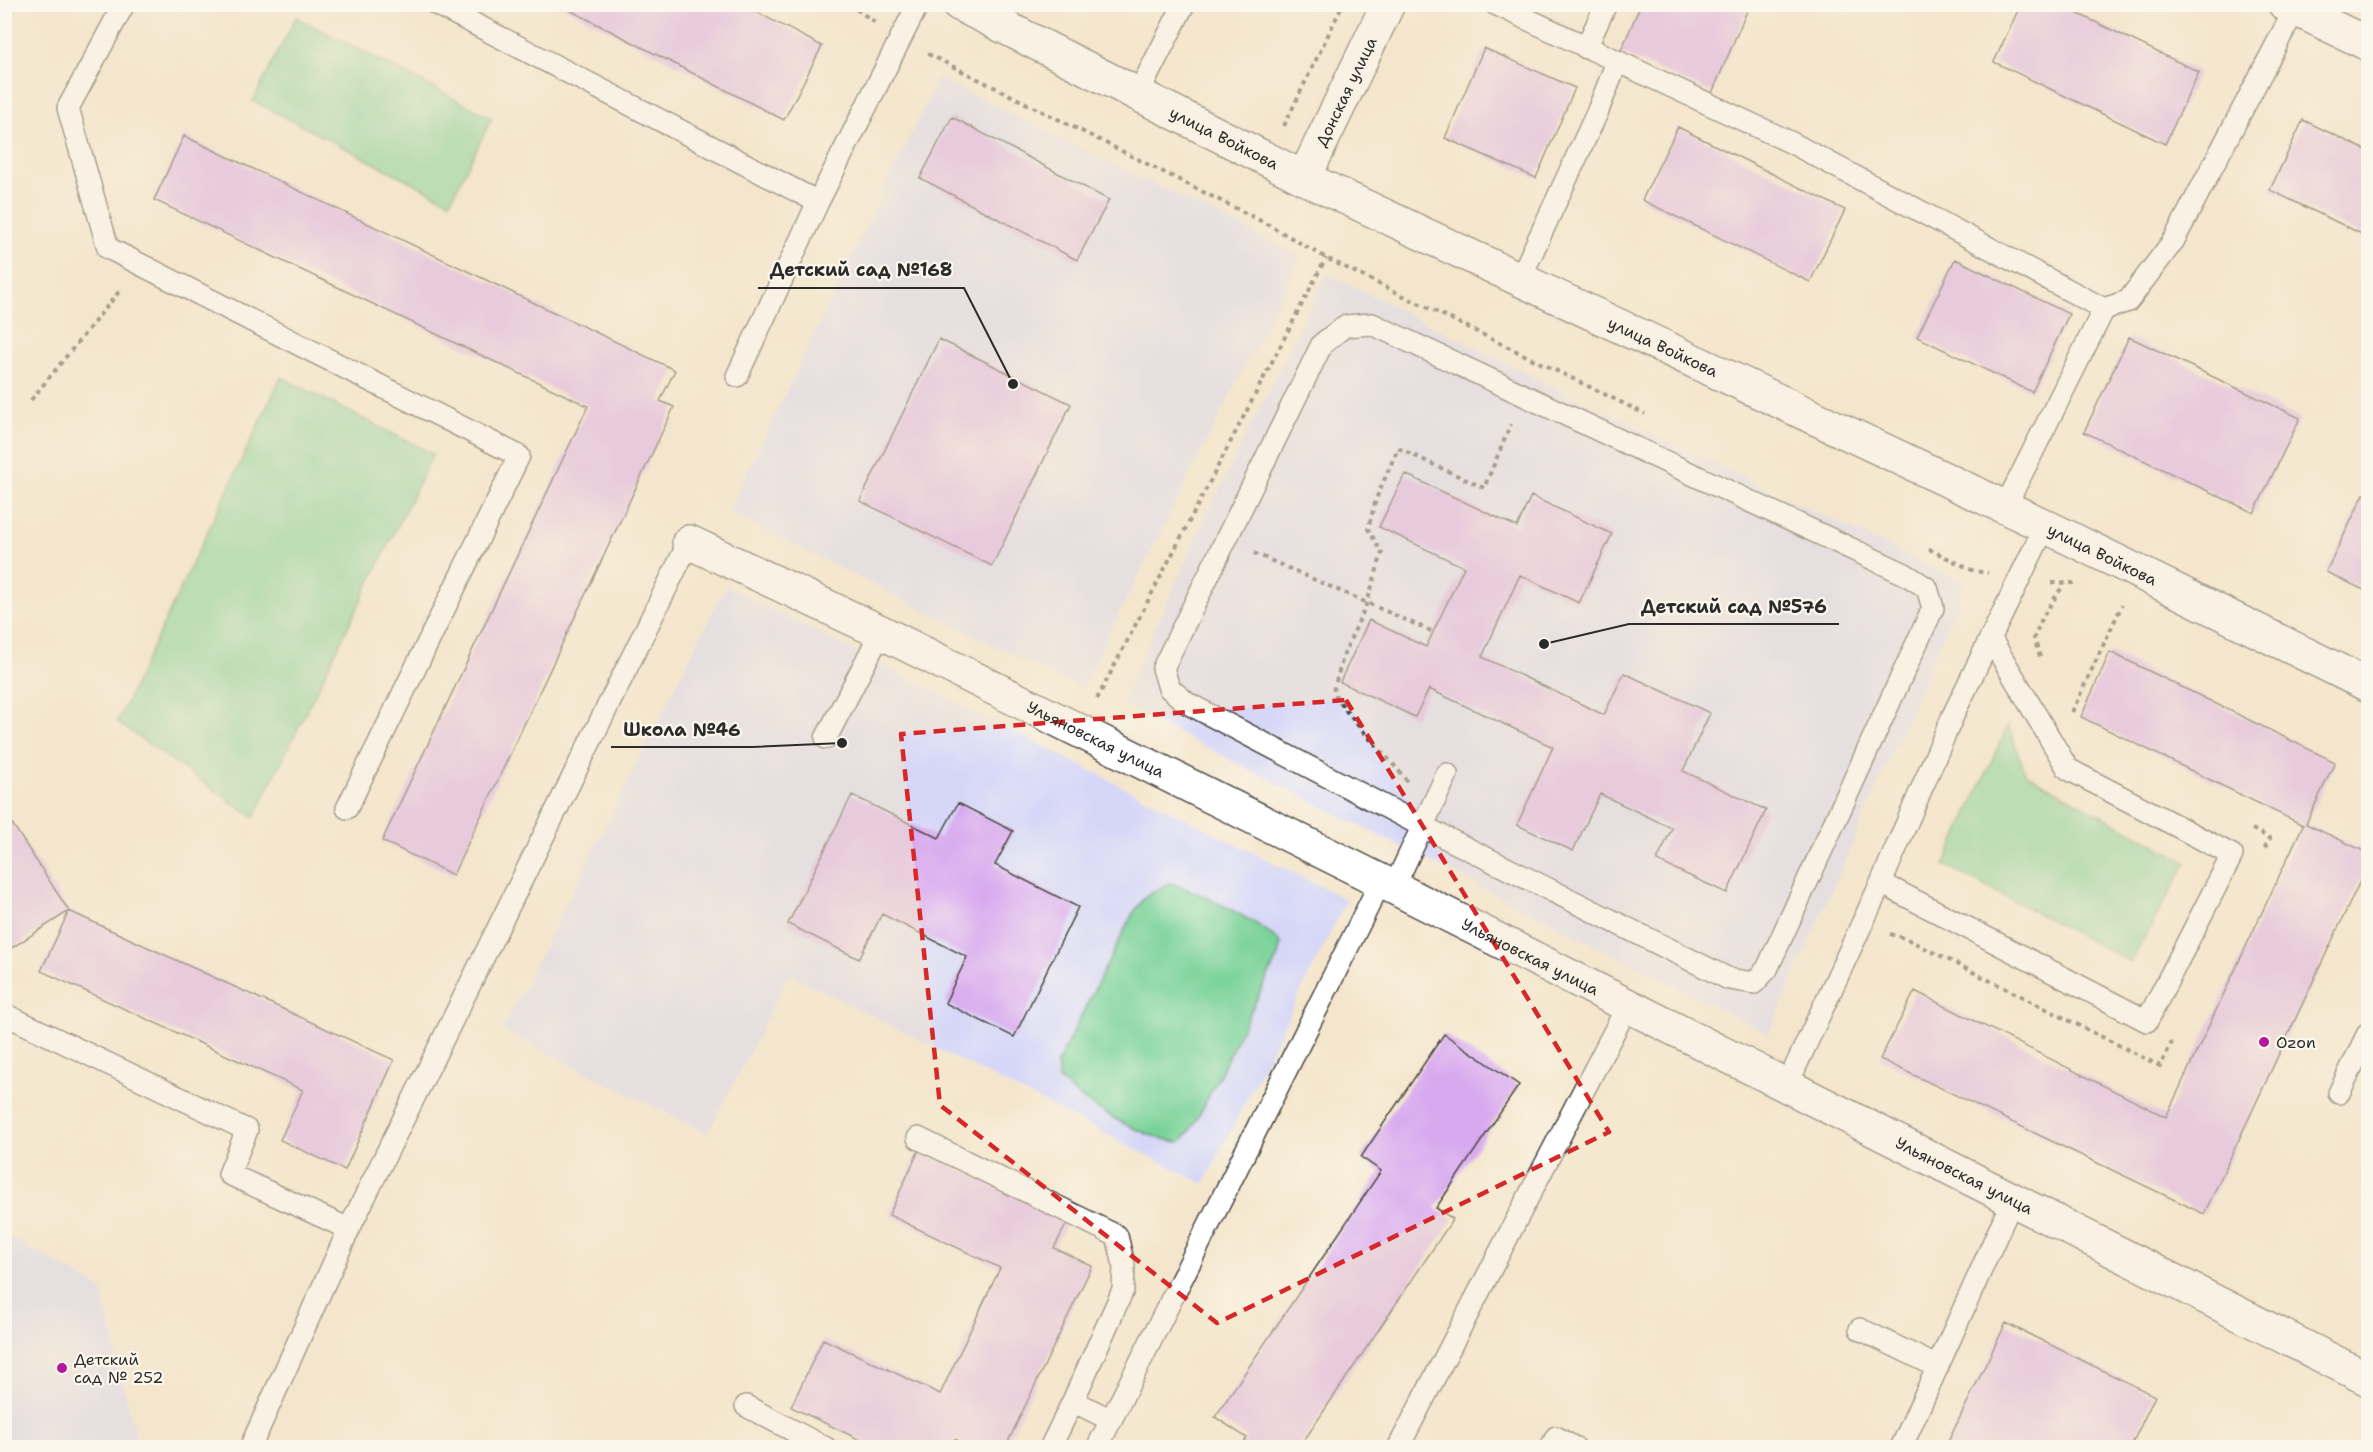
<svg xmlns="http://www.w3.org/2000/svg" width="2373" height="1452" viewBox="0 0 2373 1452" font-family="'Shantell Sans',sans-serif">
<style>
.built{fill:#d6d7f8}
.green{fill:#78d299;stroke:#527e62;stroke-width:1.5}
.building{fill:#d8a9ef}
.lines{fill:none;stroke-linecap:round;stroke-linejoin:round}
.lane-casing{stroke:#494743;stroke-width:24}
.street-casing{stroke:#494743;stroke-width:36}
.secondary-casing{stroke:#494743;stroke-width:36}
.path{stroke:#494743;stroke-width:4;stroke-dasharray:4.5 4.5;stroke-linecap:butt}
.lane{stroke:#fff;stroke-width:21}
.street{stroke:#fff;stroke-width:33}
.secondary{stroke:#fff;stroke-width:33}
.marked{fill:none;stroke:#d62828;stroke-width:4.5;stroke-dasharray:12 8;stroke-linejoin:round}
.poi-dot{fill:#b5179e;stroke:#fbf7ec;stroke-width:2}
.labels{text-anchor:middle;stroke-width:4.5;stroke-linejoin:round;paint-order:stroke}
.street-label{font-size:16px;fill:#2b2b2b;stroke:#fbf7ec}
.poi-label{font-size:16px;fill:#2b2b2b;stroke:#fbf7ec;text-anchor:start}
.leader{fill:none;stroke:#2b2b2b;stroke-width:2}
.callout-dot{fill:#2b2b2b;stroke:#fbf7ec;stroke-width:2}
.callout-label{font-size:18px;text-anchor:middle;font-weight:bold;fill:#2b2b2b;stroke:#fbf7ec;stroke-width:4.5;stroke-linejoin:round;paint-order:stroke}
</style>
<rect width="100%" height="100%" fill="#fbf7ec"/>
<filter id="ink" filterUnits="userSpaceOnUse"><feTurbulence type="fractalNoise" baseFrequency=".0167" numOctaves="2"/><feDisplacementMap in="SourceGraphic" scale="12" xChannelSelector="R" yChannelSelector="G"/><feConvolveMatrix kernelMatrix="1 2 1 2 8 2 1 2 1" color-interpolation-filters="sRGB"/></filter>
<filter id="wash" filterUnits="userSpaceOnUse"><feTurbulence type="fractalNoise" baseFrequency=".008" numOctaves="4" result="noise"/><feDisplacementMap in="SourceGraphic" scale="24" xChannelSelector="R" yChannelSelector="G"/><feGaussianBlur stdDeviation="1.35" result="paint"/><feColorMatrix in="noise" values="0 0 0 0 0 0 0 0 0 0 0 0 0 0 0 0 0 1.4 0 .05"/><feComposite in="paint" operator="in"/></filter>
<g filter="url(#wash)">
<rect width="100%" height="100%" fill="#f4e6cc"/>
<path class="built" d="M938,78l363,178 -220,433 -353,-177z
M1327,273l205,103 434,208 -197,450 -648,-330 79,-175z
M726,586l621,314 -143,284 -415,-210 -81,160 -206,-104z
M4,1234l98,55 36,158h-133z"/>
<path class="green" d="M296,17l196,101 -42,84 -197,-101z
M281,377l152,77 -179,364 -137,-96z
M2008,725l18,49 161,88 -56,100 -187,-97z
M1169,883c28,8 92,39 112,60l-3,13 -75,152 -13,23 -10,11c-37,-3 -94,-37 -121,-62l-2,-16 75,-149 13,-18z"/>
<g id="blocks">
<path class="building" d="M558,4h183l81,42 -38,74z
M1641,4h109l-38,89 -92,-40z
M2021,4h37l141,68 -34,72 -171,-82z
M1484,48l91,40 -39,90 -91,-40z
M952,117l157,83 -32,60 -157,-82z
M2303,120l65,31v86l-98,-47z
M1678,127l167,83 -35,72 -168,-82z
M184,136l491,234 -15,31 14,6 -221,468 -71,-34 206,-435 -434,-206z
M1955,259l114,55 -37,78 -115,-55z
M2129,337l171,81 -46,95 -170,-81z
M939,339l132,65 -79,162 -132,-65z
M1405,474l112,53 14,-31 81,38 -33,69 -59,-28 -38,82 122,58 20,-42 86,40 -27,58 83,39 -39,83 -70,-32 15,-33 -72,-34 -27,57 -56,-26 36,-78 -124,-58 -14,28 -75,-35 29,-62 57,27 38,-80 -85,-40z
M2364,494l4,2v96l-42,-20z
M2110,652l225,110 -29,62 62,29v11l-164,350 -324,-155 35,-68 251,126 137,-292 -222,-108z
M852,795l87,43 19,-35 55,28 -18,34 83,42 -64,130 -69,-34 22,-46 -85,-43 -23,45 -71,-35z
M4,811l65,100 -59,38 -6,-9z
M69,911l325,149 -49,110 -65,-30 23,-50 -262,-119z
M1444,1034l75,51 -83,123 17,11 -154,229h-59l7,-10 -32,-21 166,-246 -20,-14z
M919,1150l149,71 -14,27 38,18 -87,182h-33l-17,-9 -4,9h-74l-86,-41 32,-68 117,55 60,-126 -111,-53z
M2006,1323l149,73 -25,52h-185z"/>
</g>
</g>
<g filter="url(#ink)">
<use href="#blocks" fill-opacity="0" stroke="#494743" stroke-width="1.5"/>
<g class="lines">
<defs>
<path id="lane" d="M124,4l-56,104 40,140 411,208 -172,352
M436,4l382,198
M1495,4l297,139 312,166
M1586,48l20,-44
M1138,94l46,-90
M1519,281l78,-168 20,-51
M1372,324l533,250 22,14 6,20 -166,361 -13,14 -25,-4 -305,-152 -237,-124 -18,-15 -6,-20 159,-324 23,-18z
M737,376l81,-174 100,-198
M2005,507l99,-198 24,-8 46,-61 121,-231
M826,738l55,-106
M1881,883l266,138 85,-166 -164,-86 -77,-130
M1394,887l53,-113
M4,1014l243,116 -18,44 120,55
M1787,1085l94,-202 74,-172 90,-185
M2339,1093l29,-60
M918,1138l199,98 7,29 -1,25 -50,111
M1860,1329l78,38
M746,1406l80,42
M250,1448l99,-219 340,-687
M1050,1448l23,-47 38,19
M1097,1448l284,-567
M1398,1448l230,-443
M1551,1448l5,-11 19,11
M1901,1448l112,-249"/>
<g id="street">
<path d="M2285,4l83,40"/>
<path id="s1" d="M1304,178l84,-174"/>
<path id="s2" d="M689,542l192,90 500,249 987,498"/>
</g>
<g id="secondary">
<path id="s3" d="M959,4l345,174 741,348 323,159"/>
</g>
</defs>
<use href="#lane" class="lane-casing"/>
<use href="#street" class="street-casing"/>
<use href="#secondary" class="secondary-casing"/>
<path class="path" d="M849,4l27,19
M928,54l341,171 57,33 319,156
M1284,126l59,-122
M31,400l90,-111
M1929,549l45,22 14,2
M1254,553l179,79
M2052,583h22
M2040,657l-6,-19 8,-20 22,-34
M1097,699l229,-441
M2072,712l50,-107
M1407,781c-24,-31 -55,-57 -74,-90l11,-37 23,-51 15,-50 -14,-24 8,-30 22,-51 86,40 27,-64
M2252,829l18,9 -7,13
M1890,934l15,4 255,128 12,-24"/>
<use href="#lane" class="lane"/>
<use href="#street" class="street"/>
<use href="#secondary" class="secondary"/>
</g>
</g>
<path d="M0 0H2373V1452H0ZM1346,700l263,432 -392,191 -277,-218 -39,-371z" fill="#f4e6cc" fill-opacity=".55" fill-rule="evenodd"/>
<path class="marked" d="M1346,700l263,432 -392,191 -277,-218 -39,-371z"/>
<g class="poi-dot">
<circle cx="2264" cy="1042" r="6"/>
<circle cx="62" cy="1368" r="6"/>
</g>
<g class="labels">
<g class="street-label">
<text dy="6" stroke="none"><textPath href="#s1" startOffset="96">Донская улица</textPath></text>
<text dy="6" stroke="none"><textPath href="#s3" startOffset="297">улица Войкова</textPath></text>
<text dy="6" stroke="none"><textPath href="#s3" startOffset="783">улица Войкова</textPath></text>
<text dy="6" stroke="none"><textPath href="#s3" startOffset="1269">улица Войкова</textPath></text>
<text dy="6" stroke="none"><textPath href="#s2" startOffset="452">Ульяновская улица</textPath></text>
<text dy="6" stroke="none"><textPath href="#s2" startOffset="938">Ульяновская улица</textPath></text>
<text dy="6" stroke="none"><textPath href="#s2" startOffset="1424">Ульяновская улица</textPath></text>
</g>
<g class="poi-label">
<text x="2276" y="1048">Ozon</text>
<text x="74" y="1365">Детский<tspan x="74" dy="18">сад № 252</tspan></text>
</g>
</g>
<path class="leader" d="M1013 384L964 288H758M1544 644L1629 624H1839M842 743L753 747H611"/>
<g class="callout-dot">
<circle cx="1013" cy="384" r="6"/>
<circle cx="1544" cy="644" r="6"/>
<circle cx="842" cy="743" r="6"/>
</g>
<g class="callout-label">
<text x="861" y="276">Детский сад №168</text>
<text x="1734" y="613">Детский сад №576</text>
<text x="682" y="736">Школа №46</text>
</g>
<rect width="2373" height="1452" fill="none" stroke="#fbf7ec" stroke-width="24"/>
</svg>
